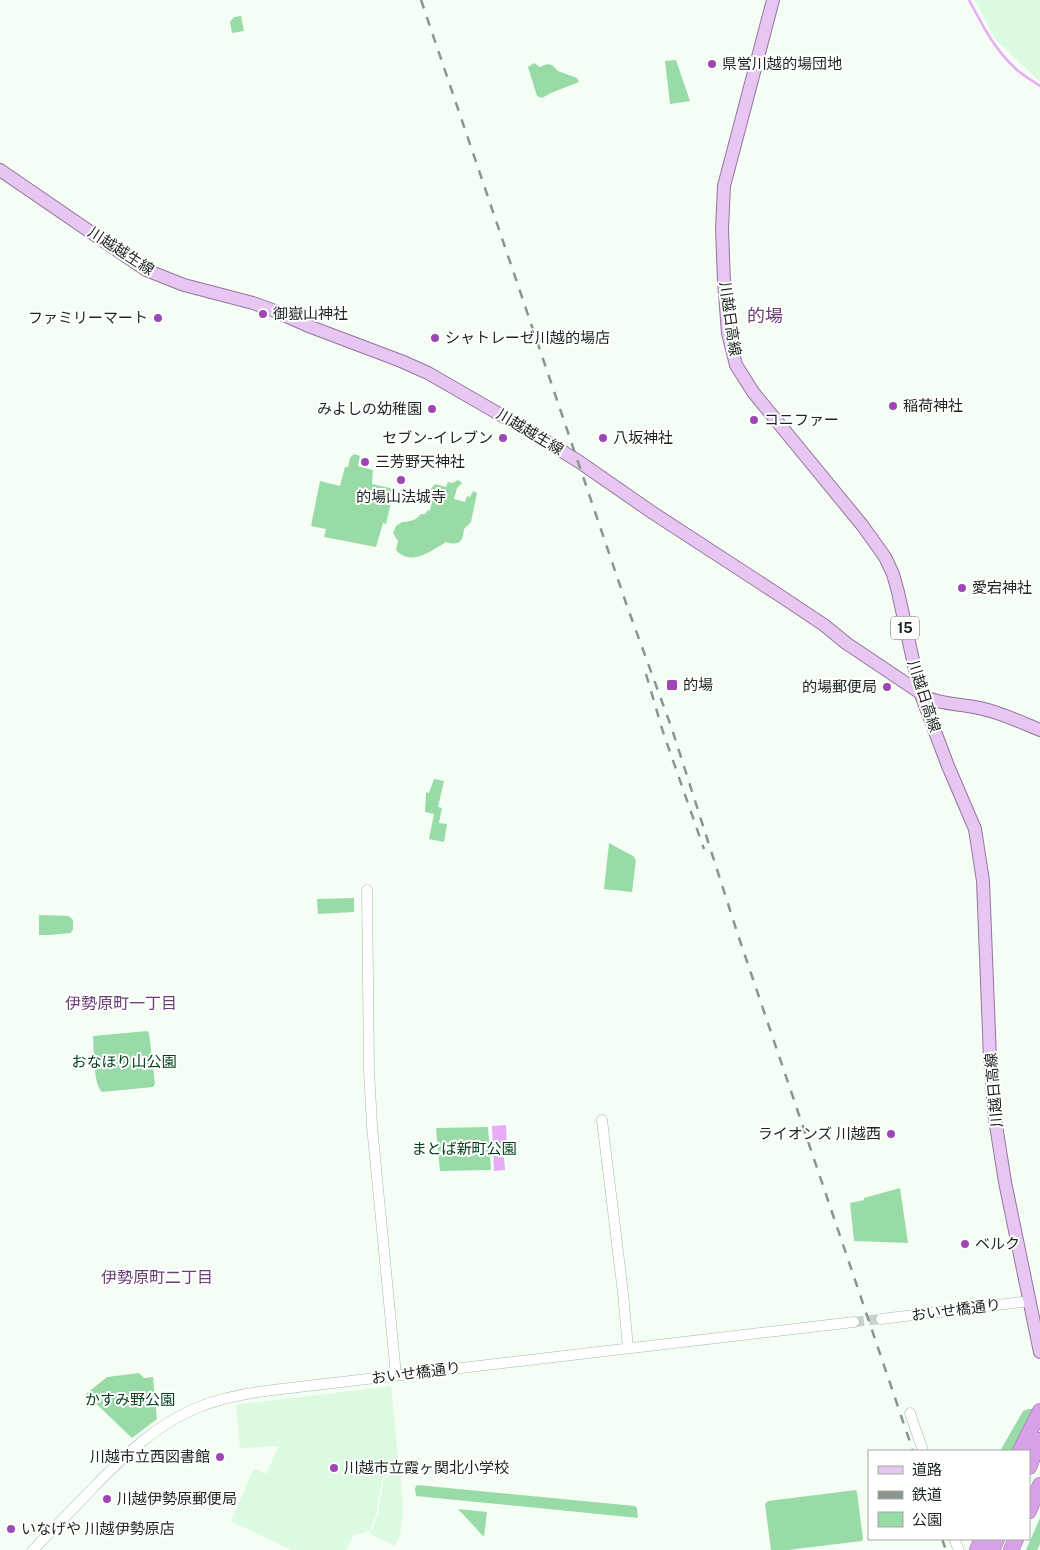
<svg xmlns="http://www.w3.org/2000/svg" width="1040" height="1550" viewBox="0 0 1040 1550" font-family="'Public Sans','Noto Sans JP',sans-serif">
<style>
.built{fill:#dbfae0}
.green{fill:#99dba7}
.water{fill:#e7acf8}
.lines{fill:none;stroke-linecap:round;stroke-linejoin:round}
.stream{stroke:#e7acf8;stroke-width:2.5}
.minor-tunnel{stroke:#c9d2ca;stroke-width:10;stroke-dasharray:10 5;stroke-linecap:butt}
.minor-casing{stroke:#a2baa6;stroke-width:11}
.major-casing{stroke:#9575a0;stroke-width:14}
.highway-casing{stroke:#9575a0;stroke-width:16}
.minor{stroke:#fff;stroke-width:10}
.major{stroke:#e7c6f1;stroke-width:12}
.highway{stroke:#d7a0e7;stroke-width:15}
.rail{stroke:#8b958d;stroke-width:2.5;stroke-dasharray:9 9;stroke-linecap:butt}
.poi-dot{fill:#9d47b4;stroke:#fff;stroke-width:2}
.labels{text-anchor:middle;stroke-width:4;stroke-linejoin:round;paint-order:stroke}
.shield{fill:#fff;stroke:#5f6661;stroke-width:1}
.shield-label{font-size:14px;font-weight:bold;fill:#1b241d}
.poi-label{font-size:15px;fill:#1b241d;stroke:#fff;text-anchor:start}
.street-label{font-size:15px;fill:#1b241d;stroke:#fff}
.park-label{font-size:15px;fill:#00411a;stroke:#fff}
.neighbourhood-label{font-size:16px;fill:#6a3f76;stroke:#fff}
.quarter-label{font-size:18px;fill:#6a3f76;stroke:#fff}
</style>
<rect width="100%" height="100%" fill="#f4fef5"/>
<path class="built" d="M975,0h65v82l-46,-44z
M391,1386l8,81 -17,12 -6,36 -6,16 -16,4 -8,15h-54l-61,-29 23,-52 12,5 13,-28 -39,2 -4,-43z
M400,1469l3,42 -3,24 -5,11 -25,-12 8,-20 5,-34z"/>
<path class="green" d="M241,16l3,15 -12,2 -2,-11 4,-5z
M676,60l14,41 -20,3 -5,-43z
M534,63l6,4 7,-3 5,1 6,6 19,7 2,4 -28,11 -9,5 -5,-2 -9,-29z
M354,454l6,2 -2,10 15,4 -1,14 22,5 -8,35 -3,-1 -7,24 -52,-10 2,-8 -15,-3 9,-45 20,5 5,-19h3l2,-9z
M458,480l4,3 -5,5 -3,11 11,3 2,-6 3,1 3,-6 4,2 -6,29 -7,7c-1,13 -5,17 -18,13 -15,9 -35,25 -50,8l2,-9 -5,-8 3,-7 6,-4c7,0 15,-2 19,-8h4l2,-3 3,-1 4,-16 -4,-4 5,-6 11,3 2,-5 5,1z
M434,779l10,2 -6,26 4,1 -3,15 8,1 -3,18 -15,-3 5,-25 -9,-2 1,-20 3,1z
M609,843l24,13 3,4 -4,32 -28,-3z
M354,898v14l-36,2 -1,-15z
M39,915l30,1 4,4v10l-3,3 -20,2h-11z
M147,1031l2,2 6,51 -2,3 -51,5c-9,-8 -8,-43 -9,-56z
M488,1127l3,43 -51,1 -4,-43z
M900,1188l8,55 -54,-2 -4,-38 14,-3v-2z
M139,1373l5,5 9,-1 4,42 -25,19 -46,-44 21,-17z
M1028,1409h5l-18,42h-15l23,-40z
M417,1485l218,21 2,2 1,10 -222,-22 -1,-8z
M856,1490l1,2 6,47 -1,2 -74,9h-17l-6,-46 3,-3z
M458,1509l29,3 -3,25z
M1040,1518v26l-3,6h-11z"/>
<path class="water" d="M506,1125l1,19 -4,1 2,25 -11,1 -2,-45z"/>
<g class="lines">
<path class="stream" d="M969,0c13,24 25,49 46,68 7,7 17,12 25,18"/>
<path class="minor-tunnel" d="M854,1322l27,-3"/>
<defs>
<path id="minor" d="M367,890l2,180 3,56 24,249
M602,1120l21,173 5,55
M881,1319l149,-18
M910,1413l13,38
M954,1539l5,11
M33,1550c19,-20 39,-40 58,-60 32,-33 65,-66 108,-83 24,-10 49,-14 74,-17l581,-68"/>
<path id="major" d="M773,0l-49,186 -2,43 2,52 4,52 8,32 17,27 109,133 23,32 8,17 5,18 22,100 28,74 27,63 8,52 7,177 5,61 10,63 35,170
M0,170l146,100 38,15 69,18 22,8 36,16 90,34 27,12 99,57 51,31 75,52 126,82 45,30 22,18 82,55c15,6 30,6 46,9 23,4 44,14 66,23"/>
<path id="highway" d="M1020,1451l20,-40
M1029,1467l11,-27
M1029,1511l11,-26
M977,1550l5,-11
M992,1550l5,-11
M1011,1550l5,-11"/>
</defs>
<use href="#minor" class="minor-casing"/>
<use href="#major" class="major-casing"/>
<use href="#highway" class="highway-casing"/>
<use href="#minor" class="minor"/>
<use href="#major" class="major"/>
<use href="#highway" class="highway"/>
<path class="rail" d="M421,0l206,606 45,123 66,206 175,516
M646,674l17,58 41,117
M942,1539l4,11"/>
</g>
<g class="poi-dot">
<circle cx="712" cy="64" r="5"/>
<circle cx="263" cy="314" r="5"/>
<circle cx="158" cy="318" r="5"/>
<circle cx="435" cy="338" r="5"/>
<circle cx="893" cy="406" r="5"/>
<circle cx="432" cy="409" r="5"/>
<circle cx="754" cy="420" r="5"/>
<circle cx="503" cy="438" r="5"/>
<circle cx="603" cy="438" r="5"/>
<circle cx="365" cy="462" r="5"/>
<circle cx="401" cy="480" r="5"/>
<circle cx="962" cy="588" r="5"/>
<rect x="666" y="679" width="12" height="12" rx="2.5"/>
<circle cx="887" cy="687" r="5"/>
<circle cx="891" cy="1134" r="5"/>
<circle cx="965" cy="1244" r="5"/>
<circle cx="220" cy="1457" r="5"/>
<circle cx="334" cy="1468" r="5"/>
<circle cx="107" cy="1499" r="5"/>
<circle cx="11" cy="1529" r="5"/>
</g>
<g class="labels">
<rect class="shield" x="891" y="616.5" width="28" height="23" rx="4"/>
<g class="shield-label">
<text x="905" y="633">15</text>
</g>
<g class="poi-label">
<text x="722" y="69">県営川越的場団地</text>
<text x="273" y="319">御嶽山神社</text>
<text x="148" y="323" text-anchor="end">ファミリーマート</text>
<text x="445" y="343">シャトレーゼ川越的場店</text>
<text x="903" y="411">稲荷神社</text>
<text x="422" y="414" text-anchor="end">みよしの幼稚園</text>
<text x="764" y="425">コニファー</text>
<text x="493" y="443" text-anchor="end">セブン-イレブン</text>
<text x="613" y="443">八坂神社</text>
<text x="375" y="467">三芳野天神社</text>
<text x="401" y="502" text-anchor="middle">的場山法城寺</text>
<text x="972" y="593">愛宕神社</text>
<text x="683" y="690">的場</text>
<text x="877" y="692" text-anchor="end">的場郵便局</text>
<text x="881" y="1139" text-anchor="end">ライオンズ 川越西</text>
<text x="975" y="1249">ベルク</text>
<text x="210" y="1462" text-anchor="end">川越市立西図書館</text>
<text x="344" y="1473">川越市立霞ヶ関北小学校</text>
<text x="117" y="1504">川越伊勢原郵便局</text>
<text x="21" y="1534">いなげや 川越伊勢原店</text>
</g>
<g class="street-label">
<text transform="translate(121 251) rotate(33)" y="5">川越越生線</text>
<text transform="translate(730 319) rotate(82)" y="5">川越日高線</text>
<text transform="translate(530 432) rotate(31)" y="5">川越越生線</text>
<text transform="translate(924 696) rotate(72)" y="5">川越日高線</text>
<text transform="translate(994 1090) rotate(-95)" y="5">川越日高線</text>
<text transform="translate(956 1310) rotate(-7)" y="5">おいせ橋通り</text>
<text transform="translate(416 1373) rotate(-7)" y="5">おいせ橋通り</text>
</g>
<g class="park-label">
<text x="124" y="1067">おなほり山公園</text>
<text x="464" y="1154">まとば新町公園</text>
<text x="130" y="1405">かすみ野公園</text>
</g>
<g class="neighbourhood-label">
<text x="121" y="1009">伊勢原町一丁目</text>
<text x="157" y="1283">伊勢原町二丁目</text>
</g>
<g class="quarter-label">
<text x="765" y="322">的場</text>
</g>
</g>
<rect x="868" y="1450" width="162" height="90" fill="#ffffff" stroke="#a4a7a5"/>
<rect x="878" y="1466" width="25" height="8" fill="#e7c6f1" stroke="#a4a7a5"/>
<text x="912" y="1475" font-size="15" fill="#1b241d">道路</text>
<rect x="878" y="1491" width="25" height="8" fill="#8b958d" stroke="#a4a7a5"/>
<text x="912" y="1500" font-size="15" fill="#1b241d">鉄道</text>
<rect x="878" y="1512" width="25" height="15" fill="#99dba7" stroke="#a4a7a5"/>
<text x="912" y="1525" font-size="15" fill="#1b241d">公園</text>
</svg>
